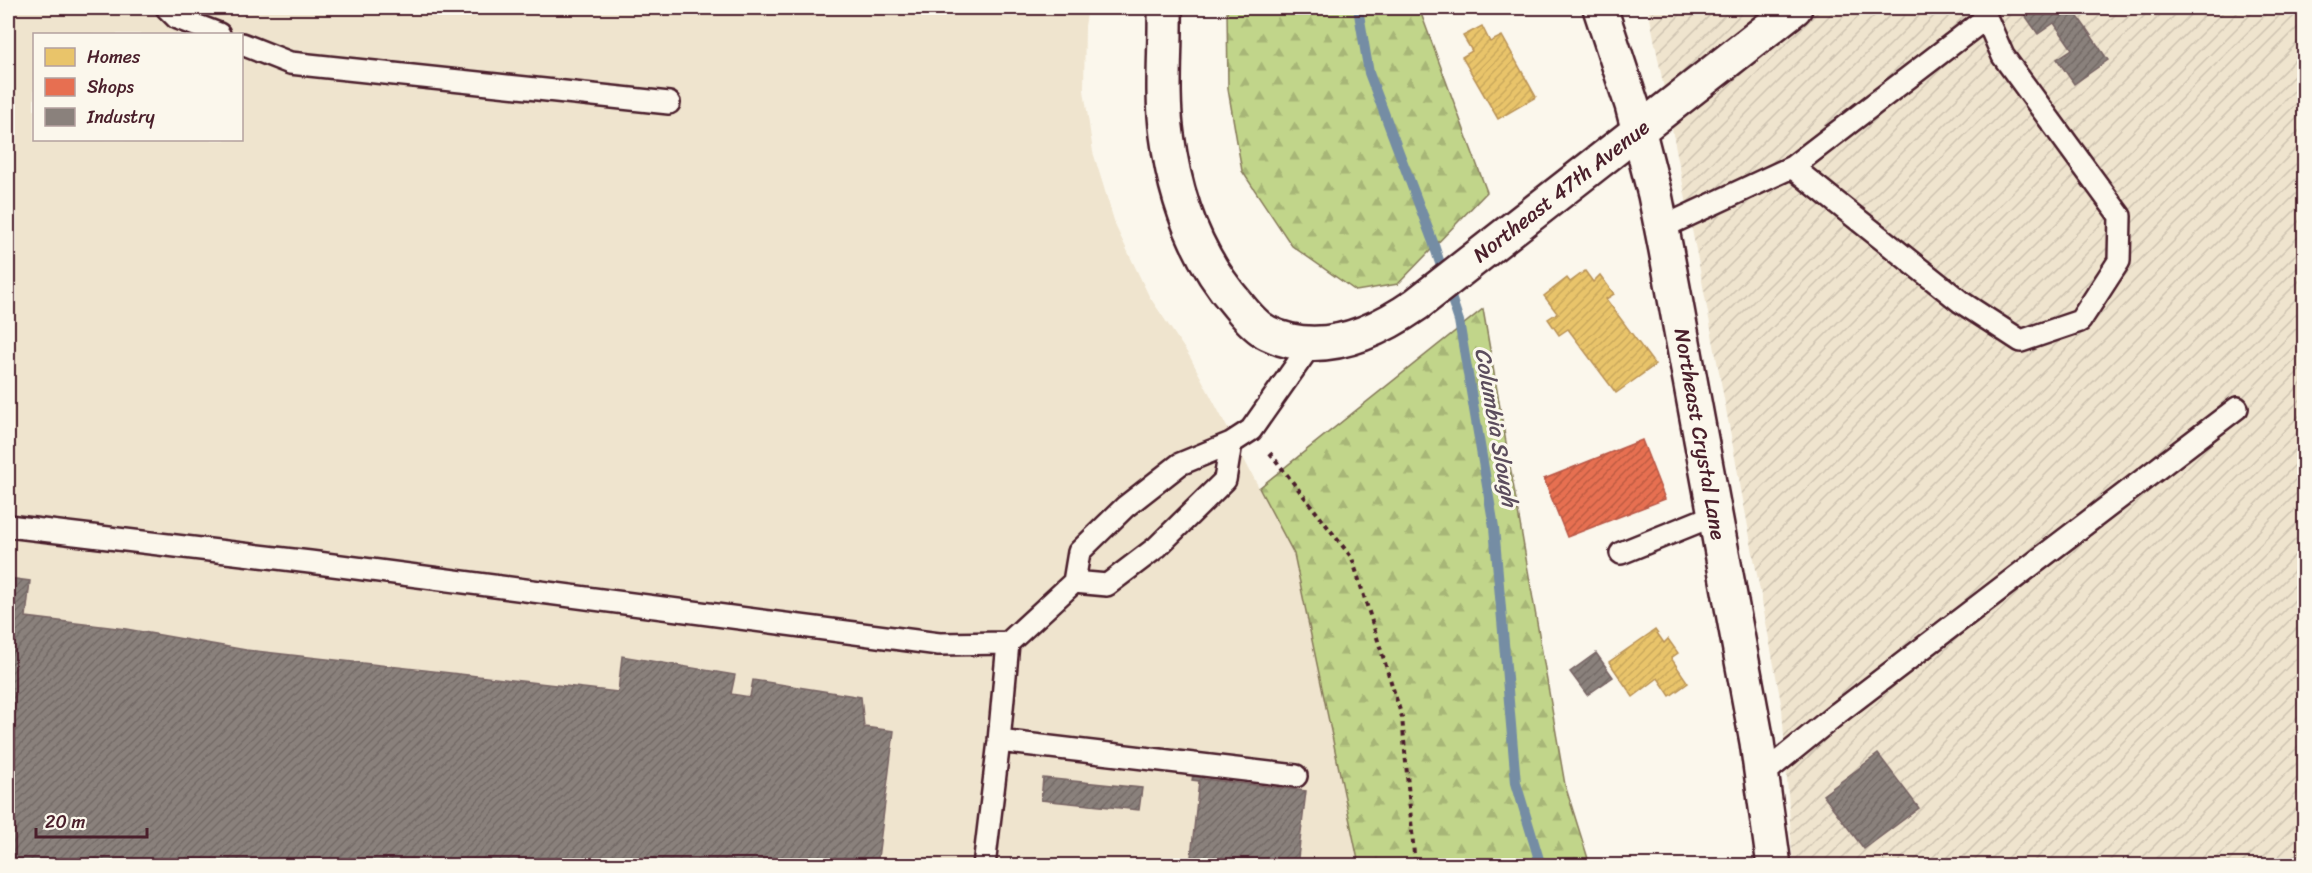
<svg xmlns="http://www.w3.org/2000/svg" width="2312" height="873" viewBox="0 0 2312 873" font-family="Sriracha,sans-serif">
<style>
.built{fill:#efe4ce;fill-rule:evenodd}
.industrial{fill:url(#industrial-furrows)}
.forest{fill:url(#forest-firs);stroke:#867a5a;stroke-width:1.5}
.homes{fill:url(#homes-hatch);stroke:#b99257;stroke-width:1.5}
.shops{fill:url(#shops-hatch);stroke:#b85746;stroke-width:1.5}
.industry{fill:url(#industry-hatch);stroke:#776464;stroke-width:1.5}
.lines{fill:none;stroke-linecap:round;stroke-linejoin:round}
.stream{stroke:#758da4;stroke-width:10}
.service-casing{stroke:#4a1f2b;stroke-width:26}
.minor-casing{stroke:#4a1f2b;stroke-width:38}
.tertiary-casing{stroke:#4a1f2b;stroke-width:38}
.path{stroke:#4a1f2b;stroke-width:4;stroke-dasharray:4.5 4.5;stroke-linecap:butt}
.service{stroke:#fbf7ec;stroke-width:21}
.minor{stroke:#fbf7ec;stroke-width:33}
.tertiary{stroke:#fbf7ec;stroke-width:33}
.labels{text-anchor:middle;stroke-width:6;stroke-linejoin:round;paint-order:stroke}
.street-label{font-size:21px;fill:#4a1f2b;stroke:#fbf7ec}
.water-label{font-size:22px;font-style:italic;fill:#5c4d5d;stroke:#fbf7ec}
</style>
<defs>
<pattern id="industrial-furrows" width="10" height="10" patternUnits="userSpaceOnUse" patternTransform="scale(1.5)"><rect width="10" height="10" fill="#efe4ce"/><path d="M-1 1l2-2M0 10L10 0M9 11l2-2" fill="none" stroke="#cec3b1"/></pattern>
<pattern id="forest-firs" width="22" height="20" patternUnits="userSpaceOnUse" patternTransform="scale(1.5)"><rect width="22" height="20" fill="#c1d58a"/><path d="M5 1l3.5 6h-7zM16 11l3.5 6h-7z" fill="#a7b677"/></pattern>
<pattern id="homes-hatch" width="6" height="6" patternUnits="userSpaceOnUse" patternTransform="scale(1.5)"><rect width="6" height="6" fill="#e9c46a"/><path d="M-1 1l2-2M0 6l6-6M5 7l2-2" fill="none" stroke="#c9a85c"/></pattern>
<pattern id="shops-hatch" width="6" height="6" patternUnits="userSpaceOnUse" patternTransform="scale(1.5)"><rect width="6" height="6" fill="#e76f51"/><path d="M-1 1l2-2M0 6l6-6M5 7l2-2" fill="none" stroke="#bd5b43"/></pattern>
<pattern id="industry-hatch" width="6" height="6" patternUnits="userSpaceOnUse" patternTransform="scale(1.5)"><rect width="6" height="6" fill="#8a817c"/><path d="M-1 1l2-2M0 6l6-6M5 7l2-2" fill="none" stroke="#736966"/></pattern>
</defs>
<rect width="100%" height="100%" fill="#fbf7ec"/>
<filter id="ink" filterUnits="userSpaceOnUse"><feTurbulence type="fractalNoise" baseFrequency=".0167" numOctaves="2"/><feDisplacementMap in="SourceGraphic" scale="12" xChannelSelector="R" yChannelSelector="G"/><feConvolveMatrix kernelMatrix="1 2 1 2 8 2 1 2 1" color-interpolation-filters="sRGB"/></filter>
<g filter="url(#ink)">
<path class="built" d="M8,8h1080l-3,18 -1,64 9,62 23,75 33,69 41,61 104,197 65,311h-1351zM34,34h208v106h-208z"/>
<path class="industrial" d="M1648,8h656v857h-511l-11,-157 -83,-443z"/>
<path class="forest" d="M1227,8h192l68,184 -89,92 -42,7 -64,-45 -50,-75 -14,-82z
M1483,309l82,476 25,80h-231l-65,-311 -35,-66z"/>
<path class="homes" d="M1482,26l8,16 12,-6 34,61 -38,22 -36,-62 10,-6 -9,-15z
M1585,271l8,11 7,-7 14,19 -8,5 49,66 -39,28 -48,-64 -9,6 -11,-16 9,-6 -13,-17 23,-18 3,4z
M1655,630l9,13 4,-4 10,14 -7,5 17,25 -18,13 -12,-18 -25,19 -24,-35z"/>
<path class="shops" d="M1642,440l23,59 -98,38 -23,-58z"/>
<path class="industry" d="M2027,8h45l36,52 -34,24 -17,-25 15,-10 -18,-26 -16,11 -16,-23z
M8,578l22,3 -4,36 100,12 120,21 372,42 4,-36 113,19 -4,19 19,3 3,-17 108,17 3,30 30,4 -17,135h-869z
M1596,653l17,24 -26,18 -17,-23z
M1878,754l41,54 -55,41 -41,-54z
M1193,774l8,1 3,4 102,12 -9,75h-32l-74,-9 8,-76 -7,-1z
M1043,778l99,10 -3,22 -98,-10z"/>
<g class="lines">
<path class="stream" d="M1358,8l11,65 64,169 26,79 35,206 22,256 25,83"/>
<defs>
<path id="service" d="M167,8l10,10 42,16
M242,44l48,19 379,40
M1792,167l169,135 60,39 59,-20 39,-60 1,-45 -117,-160 -21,-48
M1661,228l131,-61 194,-149
M8,526l302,36 629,82 69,-1 66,-61 5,-30 46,-45 55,-43 51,-21 20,-13 61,-87
M1621,553l94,-38
M1074,582l33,3 50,-38 68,-67 6,-37
M999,741l297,35
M1762,775l76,-62 399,-305
M984,866l15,-125 9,-98"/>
<path id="minor" d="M1600,8l32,97 23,90 11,55 91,492 17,124"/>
<path id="tertiary" d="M1165,8c1,42 -4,84 2,127 8,63 29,122 71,170 8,10 19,23 30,28 52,25 106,1 149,-29l378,-296"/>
</defs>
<use href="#service" class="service-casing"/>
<use href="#minor" class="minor-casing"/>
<use href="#tertiary" class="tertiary-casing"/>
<path class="path" d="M1270,453l82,105 50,159 13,149"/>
<use href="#service" class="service"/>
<use href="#minor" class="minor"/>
<use href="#tertiary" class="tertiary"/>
</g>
</g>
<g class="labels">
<g class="street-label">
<text transform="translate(1561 191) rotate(-38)" y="7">Northeast 47th Avenue</text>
<text transform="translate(1700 434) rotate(80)" y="7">Northeast Crystal Lane</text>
</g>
<g class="water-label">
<text transform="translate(1497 427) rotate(80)" y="8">Columbia Slough</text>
</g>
</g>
<rect width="2312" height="873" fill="none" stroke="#fbf7ec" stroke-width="30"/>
<rect x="15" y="15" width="2282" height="843" fill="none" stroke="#4a1f2b" stroke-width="2" filter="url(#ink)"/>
<rect x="33" y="33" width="210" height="108" fill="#fbf7ec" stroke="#b4a19f" stroke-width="1.5"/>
<rect x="45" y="48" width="30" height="18" fill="#e9c46a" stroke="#b4a19f" stroke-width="1.5"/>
<text x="87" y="63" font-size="18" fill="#4a1f2b">Homes</text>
<rect x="45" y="78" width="30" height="18" fill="#e76f51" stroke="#b4a19f" stroke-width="1.5"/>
<text x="87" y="93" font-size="18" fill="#4a1f2b">Shops</text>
<rect x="45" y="108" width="30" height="18" fill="#8a817c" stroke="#b4a19f" stroke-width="1.5"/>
<text x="87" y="123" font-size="18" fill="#4a1f2b">Industry</text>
<path d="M36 828v9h111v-9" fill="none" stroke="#4a1f2b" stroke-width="3"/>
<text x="45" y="828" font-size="18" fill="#4a1f2b" stroke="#fbf7ec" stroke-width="4.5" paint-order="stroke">20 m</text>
</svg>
